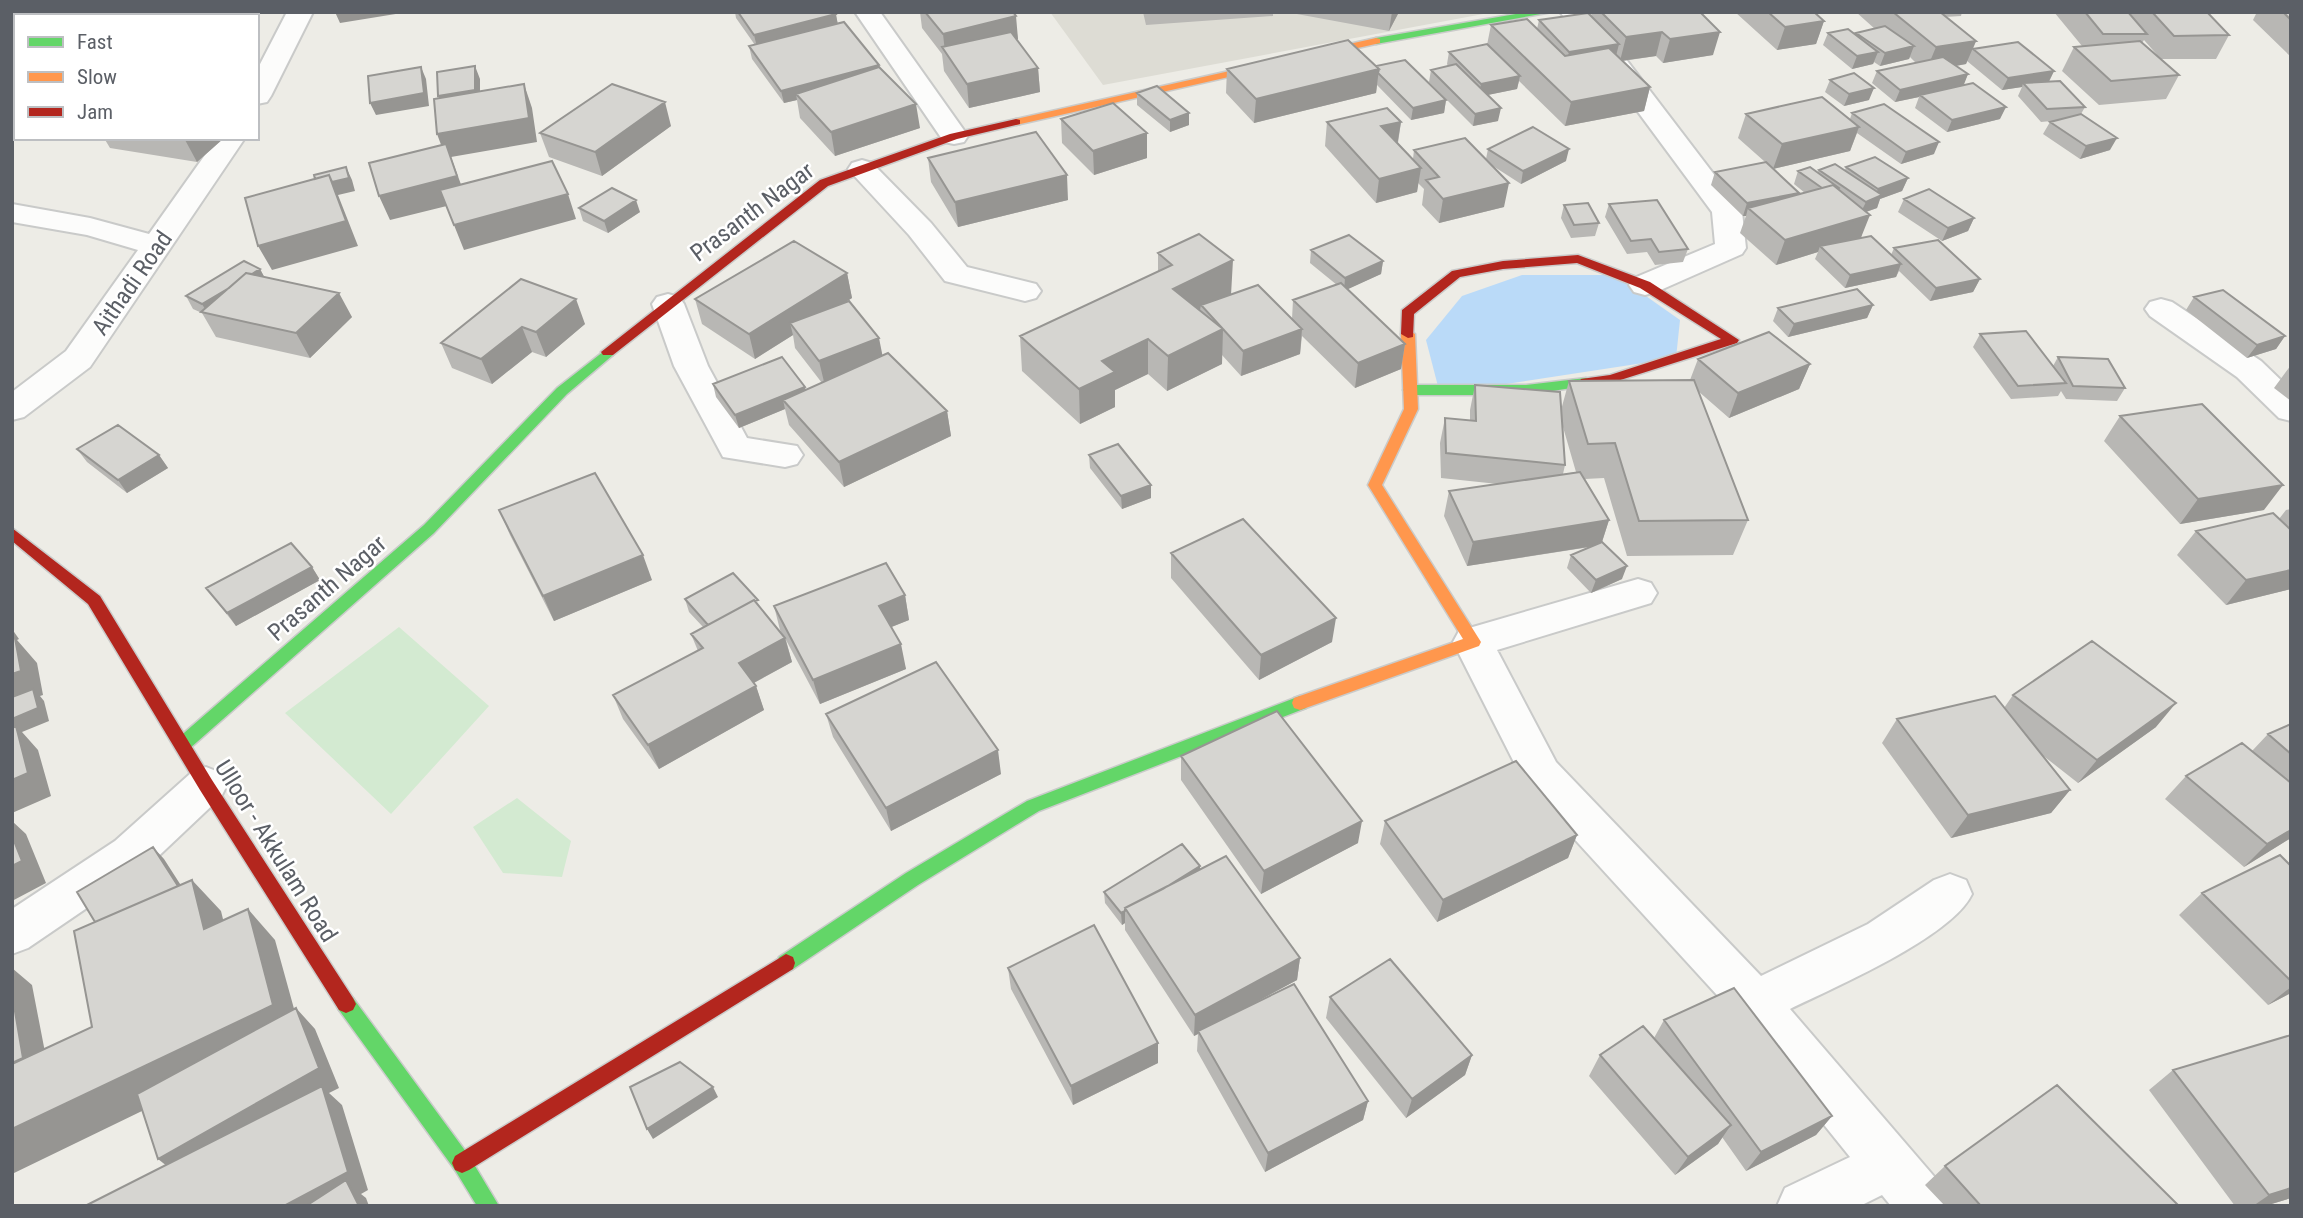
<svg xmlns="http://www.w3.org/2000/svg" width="2303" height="1218" viewBox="0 0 2303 1218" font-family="'Roboto Condensed',sans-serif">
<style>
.education{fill:#dddcd4}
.green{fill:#d3ead1}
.water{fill:#badaf8}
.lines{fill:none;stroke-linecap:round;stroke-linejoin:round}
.street-casing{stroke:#c9cac9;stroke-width:4}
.fast-casing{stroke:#cacbca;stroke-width:3}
.slow-casing{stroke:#cacbca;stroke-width:3}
.jam-casing{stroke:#cacbca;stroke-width:3}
.street{fill:#fcfcfb;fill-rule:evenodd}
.fast{fill:#63d668;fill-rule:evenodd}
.slow{fill:#ff974d;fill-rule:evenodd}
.jam{fill:#b3261e;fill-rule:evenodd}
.wall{fill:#b8b7b4;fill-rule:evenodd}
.shaded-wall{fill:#969592}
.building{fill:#d6d5d1;stroke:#969592;stroke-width:2}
.labels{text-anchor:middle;stroke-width:5;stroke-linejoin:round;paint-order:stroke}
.street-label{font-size:24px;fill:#5b5f66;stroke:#fff}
</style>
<rect width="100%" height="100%" fill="#edece6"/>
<path class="education" d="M1050,12h444l-391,73z"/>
<path class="green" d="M12,12h161l14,4h-171v113h-4z
M399,627l90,79 -98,108 -106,-101z
M517,798l54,43 -9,36 -59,-4 -30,-46z"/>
<path class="water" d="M1522,275h94l64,45 -4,38 -236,36 -14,-54 36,-44z"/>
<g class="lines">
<defs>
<path id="street" d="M287,12h26l-42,84 -4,6 -10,2v-34z
M855,12h25l88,124 -4,6 -10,2 -10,-2z
M1560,12h26l39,46 113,148 4,6 4,36 -4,6 -86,38 -11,3 -11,-3 -5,-7 5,-7 81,-34 -3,-32 -105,-142z
M217,138h28l-155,229 -66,50 -12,3v-28l54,-41 72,-101 -51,-15 -75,-13v-18l78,14 59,16z
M862,160l10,3 59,60 36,44 69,17 5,7 -5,7 -11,3 -80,-20 -36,-46 -61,-66 4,-6z
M668,294l11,3 5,7 24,62 39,72 50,8 6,9 -6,9 -12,3 -62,-10 -49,-91 -22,-62 5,-7z
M2161,299l11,3 89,59 30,29v31l-12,-3 -42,-41 -87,-61 -5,-7 5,-7z
M1638,579l13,4 6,10 -6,10 -154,47 59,112 205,214 107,-52 66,-44 16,-6 16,6 6,14c-20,43 -137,93 -182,115l154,179 8,18h-61l-9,-11 -22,11h-83l8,-18 65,-31 -112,-139 -212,-232 -73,-144 6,-11z
M206,767l15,6 6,12 -6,12 -74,70 -119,81 -16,6v-45l103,-68 76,-68z"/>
<path id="fast" d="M1527,12h25l-176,32 -5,-3 5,-3z
M608,348l5,1v6l-46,39 -133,139 -245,216 -6,2 -6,-2 -2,-5 2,-5 247,-214 133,-137z
M1586,378l7,4 -2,3 -65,10h-116l-7,-5 7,-5h116z
M1300,696l6,2 2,5 -2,5 -267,103 -121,74 -125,84 -7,3 -7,-3 -2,-6 2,-6 127,-84 121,-72z
M346,995l7,3 116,158 30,50h-22l-22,-36 -116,-160 -3,-6 3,-6z"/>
<path id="slow" d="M1376,38l4,1v4l-364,82 -6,-3 6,-3z
M1408,330l7,4 3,75 -36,76 99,157 -2,4 -179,64 -6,-2 -2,-5 2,-5 169,-59 -95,-154 36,-76 -3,-75z"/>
<path id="jam" d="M1016,119l4,1v4l-63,15 -129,47 -215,169h-10l-2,-3 219,-172 130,-46z
M1578,255l72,27 89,58 -2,3 -126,40 -30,2 -2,-3 2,-3 29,-4 111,-36 -81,-51 -63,-25 -74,6 -43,8 -46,37 -1,23 -5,1 -7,-4 1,-24 50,-39 51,-10z
M12,528l88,68 112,184 141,218 3,6 -3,6 -7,3 -7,-3 -139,-220 -112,-186 -76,-63z
M786,954l7,3 2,6 -2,6 -324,201 -7,3 -7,-3 -3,-7 3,-7z"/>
</defs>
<use href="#street" class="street-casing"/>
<use href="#fast" class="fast-casing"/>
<use href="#slow" class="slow-casing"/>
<use href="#jam" class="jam-casing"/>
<use href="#street" class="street"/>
<use href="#fast" class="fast"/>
<use href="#slow" class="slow"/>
<use href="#jam" class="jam"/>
</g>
<path class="wall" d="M735,12h100l3,12 41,41 1,3 40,60 -85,28 -35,-38 -3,-18 -13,3 -32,-44 -3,-13 6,-1 -19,-27z
M920,12h93l5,27 -1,1 21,28 2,24 -71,16 -25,-37 -2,-17 -20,-26z
M1143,12h130v4l-127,9z
M1286,12h113l-10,19z
M1592,12h108l13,43 -50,8 -7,-7 -33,5 27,26 -6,24 -79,15 -46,-45 -2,8 -30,6 11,26 -25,5 -44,-44 2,-12 17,-4 -1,-2 2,-12 38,-7 4,-20 46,4 2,-9 52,-4z
M1735,12h79l10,9 -8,23 -39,6z
M1856,12h106l-1,4 -16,1 31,24 -3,8 81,22 -5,11 36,25 -4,7 29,36 -30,9 -37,-25 7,-12 1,-1 -10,1 -23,-26 4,-9 -20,3 -35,-29 -1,3 -10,2 12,8 -5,11 37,34 -53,13 -32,-24 4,-11 -24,5 -23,-19 5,-12 39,-8 -6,-6 -1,2 -29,7 -6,-4 -1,2 -21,5 -29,-24 5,-12 28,2v-2l19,-4z
M2054,12h153l22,23 -13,24h-55l18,16 -13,24 -67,6 -37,-34 12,-24 8,-1zM2144,40l15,17 -17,-14z
M2257,12h34v45l-38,-37z
M1376,66l70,34 -2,13 -33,7 -34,-35 -1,8 -122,30 -28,-30 1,-24z
M1830,80l39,20 -25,6 -19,-14z
M1137,93l52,32 -19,7 -33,-27z
M1852,113l82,41 -33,10 -44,-31 -7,18 -77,18 -35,-31 8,-24 104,5z
M1061,119l86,14v25l-53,17 -32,-32z
M1327,122h74l-3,21 15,16 1,-9 72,9 2,-10 78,12 -45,23 -28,-18 11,41 -65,16 -17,-18 2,-16 -6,-6 -1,9 -41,11 -51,-57z
M671,126l-69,50 -53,-19 -9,-24z
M104,138h120l-27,24 -87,-14z
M928,158l140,42 -110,27 -27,-45z
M1846,167l62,11 -6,13 -22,8 -3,9 -11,4 -5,26 30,17 3,-7 86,31 -7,13 -43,9 -31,-30 -3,6 -51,11 -30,-29 3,-7 -42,13 -36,-32 6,-17h-3l-32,-31 4,-13 84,21 -1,2 7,-2 -11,-9 4,-13 19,2 2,-3h26z
M1904,199l70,19 -6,13 -26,10 -44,-29z
M1609,204l79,45 -5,13 -28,3 -8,-13 -20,2 -22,-37z
M1564,205l35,18 -4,13 -24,2 -10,-20z
M579,208l61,4 -32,21 -25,-12z
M1311,250l72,11 -2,13 -34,15 58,55 -4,25 -46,19 -53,-52 -2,18 -59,22 -19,-21v9l-55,27 -19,-17 -33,16v17l-35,17 -58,-53 -2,-35 138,-64v-19l73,41 61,25 1,-19 44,-15 -27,-22z
M260,269l4,8 88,40 -42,41 -94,-21 -14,-24 -9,-4 -7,-13z
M847,273l5,25 -10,6 40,52 65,55 4,25 -107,51 -55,-62 -4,-16 -46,19 -23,-31 -3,-13 93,6 16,-7 -27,-35 -2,-13 -38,24 -53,-35 -7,-25z
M521,279l64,45 -39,33 -14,-5 -40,32 -40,-16 -11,-25z
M2194,297l91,39 -9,13 -29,9 -61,-48z
M1873,305l-6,13 -79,19 -15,-16 5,-13z
M1980,334l73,32 5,-9 67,31 -8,13 -51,-2 -5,-8 -3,5 -47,3 -38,-52z
M1698,359l112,5 -11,25 -70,29 -31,-27 50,129 -15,35 -106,1 -23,-78 -19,1 24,41 -7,22 20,37 -31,14 -24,-25 4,-13 19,-8 -123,19 -23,-50 5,-25 49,-7 -57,-6 -1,-35 5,-25 25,3v-11l5,-25 86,25 8,-29 121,-1zM1563,427l13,45 -13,2 2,-9z
M2291,365v36l-17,-13z
M2120,416l144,94 -84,14 -76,-83z
M77,449l82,6 9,13 -41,25 -40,-31z
M1089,455l62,43 -29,11 -32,-41z
M2291,509v80l-65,16 -49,-50 19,-24 83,-12 7,-9z
M499,510l153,70 -98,41 -44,-86z
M1171,553l161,89 -73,38 -88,-102z
M312,567l8,13 -84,46 -30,-38z
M905,595l4,25 -18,7 15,42 -86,35 -34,-64 6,22 -38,21 2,3 8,24 -105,59 -36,-50 -10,-24 85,-44 -7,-17 12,-7 -14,-15 -4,-13 75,8 23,28 -3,-5 -6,-24z
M2013,695l143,32 -78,56 -37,-29 29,36 -19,23 -100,25 -69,-95 15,-24 107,-11z
M826,714l175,60 -110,57 -58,-94z
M2291,724v114l-47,29 -79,-68 21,-23 66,-25 16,-17z
M1181,756l177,87 -97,51 -80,-114z
M1385,821l192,14 -9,23 -131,64 -57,-78z
M2291,866v127l-23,12 -89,-90 23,-22z
M1200,870l100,88 -3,22 -46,25 117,96 -5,19 -98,52 -68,-121 1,-17 -4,2 -69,-106v-7l-3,2 -17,-22 -1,-11z
M1008,968l150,75v20l-85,42 -62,-116z
M1330,997l142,58 -7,20 -59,43 -80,-100z
M1664,1020l168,96 -16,19 -70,36 -24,-34 -4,7 -43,31 -86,-99 11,-21 54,-17z
M2173,1070l118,128 -26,8h-30l-86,-116z
M1945,1166l234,40h-234l-20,-21z"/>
<path class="shaded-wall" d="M335,12h73l-68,11z
M1392,12h7l-10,19z
M836,14l2,12 -81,21 -3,-12z
M1016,16l2,23 -70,18 -3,-5 -2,-18z
M1824,21l-8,23 -39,6 8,-23z
M1662,32l-6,24 -36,5 6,-24z
M1720,32l-7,23 -50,8 7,-24z
M1976,41l-10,23 -40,7 10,-24z
M1619,44l-6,24 -50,8 6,-24z
M1914,46l-5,13 -29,7 5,-13z
M1878,52l-5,12 -21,5 5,-13z
M879,65l2,13 -85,16 1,6 -13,3 -3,-12z
M475,66l5,13v23l-37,6 -5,-12z
M421,67l5,12 3,27 -53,9 -6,-12z
M1038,68l2,24 -71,16 -2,-24z
M1379,69l-3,24 -122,30 2,-24z
M2054,71l-6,12h-25l-1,4 -20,3 6,-12z
M1968,74l-5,13 -43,8 -1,2 -24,5 5,-12z
M1520,76l-3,13 -39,8 3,-13z
M524,84l8,24 5,34 -86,15 16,44 -77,19 -11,-24 67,-38 -9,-24z
M1650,87l-6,24 -79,15 6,-24z
M1874,88l-5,12 -25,6 5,-12z
M1446,100l-2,13 -33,7 2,-12z
M665,102l6,24 -69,50 -7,-24z
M916,104l4,24 -85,28 -4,-24z
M2006,107l-6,12 -53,13 5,-12z
M1501,108l-3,13 -25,5 2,-12z
M1189,113v12l-19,7v-12z
M1401,122l-4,24 -16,-20z
M1859,127l-9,24 -77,18 9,-25z
M1147,133v25l-53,17 -1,-24z
M184,138h40l-27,24z
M2117,138l-7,12 -30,9 6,-13z
M1939,142l-5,12 -33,10 5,-12z
M1569,149l-3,12 -45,23 2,-13z
M346,167l6,13 3,11 -17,4 20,51 -86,24 -14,-24 59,-60z
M1421,168l-4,24 -41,11 3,-24z
M1067,175l1,25 -110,27 -3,-25z
M1908,178l-6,13 -22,8 -3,9 -17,6 6,-12 8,-4 4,-9z
M1509,183l-5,24 -65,16 4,-24z
M1799,193l-5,13 -46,2 -2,8h-3l4,-13z
M568,194l8,25 -112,31 -10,-25z
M636,200l4,12 -32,21 -4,-12z
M1870,215l-10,25 -40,6 -2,6 -42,13 9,-25z
M1974,218l-6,13 -26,10 6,-13z
M1233,260l-2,35 -30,10 -1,5 -28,14 1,-35z
M1383,261l-2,13 -37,17 1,-13z
M1901,264l-5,13 -51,11 5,-13z
M260,269l7,13 -59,32 -6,-10z
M847,273l5,25 -55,34 -7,-9 3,12 -38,24 -6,-25z
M1980,279l-7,13 -43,9 6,-13z
M339,293l13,24 -42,41 -14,-25z
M576,299l9,25 -39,33 -10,-25z
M1873,305l-6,13 -79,19 6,-13z
M522,327l10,25 -40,32 -11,-25z
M1223,329l-1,35 -55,27 1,-35z
M1302,329l-2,25 -59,22 2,-25z
M2285,336l-9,13 -29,9 10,-13z
M879,338l5,25 -59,23 -6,-25z
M1148,339v35l-33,16v17l-35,17 -1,-35 23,-28z
M1405,344l-4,25 -46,19 3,-25z
M1810,364l-11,25 -70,29 9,-25z
M805,387l3,13h-25l2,9 -46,19 -4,-13z
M947,411l4,25 -107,51 -5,-25z
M159,455l9,13 -41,25 -9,-13z
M1151,485v13l-29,11 -1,-13z
M2283,485l-19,25 -84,14 18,-25z
M1609,520l-8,25 -134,21 6,-24z
M643,555l9,25 -98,41 -11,-25z
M1627,566l-5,13 -31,14 5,-13z
M312,567l8,13 -84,46 -9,-13z
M2291,570v19l-65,16 20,-25z
M905,595l4,25 -25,10 -5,-24z
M1336,618l-4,24 -73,38 2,-25z
M12,629l7,10 -2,1 20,23 6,32 -3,1 4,5 5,20 -27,11 16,18 13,46 -39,17z
M785,638l7,24 -46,25 -7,-24z
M901,644l5,25 -86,35 -7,-24z
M756,686l8,24 -105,59 -11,-24z
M2176,703l-20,24 -78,56 19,-23z
M998,750l3,24 -110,57 -5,-23z
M2070,790l-19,23 -100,25 17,-23z
M12,821l14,13 20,49 -34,18z
M1362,821l-4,22 -97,51 3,-23z
M2291,830v8l-47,29 23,-23z
M1577,835l-9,23 -131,64 6,-22z
M153,847l11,12 27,42 -75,47z
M1200,866v12l-74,33z
M192,880l29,31 12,49 -29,-31z
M248,909l27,31 26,94 -289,140v-45z
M1125,911v12l-3,2 -1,-12z
M1300,958l-3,22 -98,53 -1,-2v3l-4,2 1,-21z
M12,968l20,17 18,93 -38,18z
M2291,987v6l-23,12z
M296,1008l19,21 24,59 -10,5 13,12 26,85 -7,4 5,4 3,8h-85l-102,-28 -24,-19z
M1158,1043v20l-85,42 -2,-19z
M1472,1055l-7,20 -59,43 6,-19z
M713,1087l5,10 -65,42 -6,-10z
M1368,1101l-5,19 -98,52 3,-19z
M1832,1116l-16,19 -70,36 15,-19z
M1731,1125l-13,19 -43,31 13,-18z
M2291,1188v10l-26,8h-12l16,-11z"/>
<path class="building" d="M738,12h97l1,2 -82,21z
M925,12h88l3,4 -73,18z
M1601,12h99l20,20 -50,7 -8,-7 -36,5z
M1768,12h46l10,9 -39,6z
M1893,12h47l36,29 -40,6z
M2085,12h43l19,22h-44z
M2152,12h55l22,23 -55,1z
M2283,12h8v8z
M1588,13l31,31 -50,8 -30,-32z
M1527,19l38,37 44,-8 41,39 -79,15 -80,-77z
M844,22l35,43 -98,26 -32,-45z
M1885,26l29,20 -29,7 -29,-20z
M1848,29l30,23 -21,4 -29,-23z
M1011,32l27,36 -71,16 -25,-37z
M1348,40l31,29 -123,30 -29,-30z
M2140,41l39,34 -68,6 -37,-34z
M2018,42l36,29 -46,7 -35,-29z
M1487,44l33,32 -39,8 -32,-32z
M1943,57l25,17 -68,16 -23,-19z
M1405,60l41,40 -33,8 -35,-35 1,-4 -3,-3z
M1456,64l45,44 -26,6 -44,-44z
M475,66v24l-37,6 -1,-24z
M421,67l3,26 -54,10 -2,-27z
M879,67l37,37 -85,28 -35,-38z
M1854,73l20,15 -25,6 -19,-14z
M2060,81l25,26 -38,2 -24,-26z
M1973,83l33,24 -54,13 -32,-25z
M524,84l5,34 -92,16 -3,-35z
M612,84l53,18 -70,50 -55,-19z
M1157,86l32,27 -19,7 -33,-27z
M1822,97l37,30 -77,17 -36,-30z
M1113,103l34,30 -54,18 -32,-32z
M1884,104l55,38 -33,10 -54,-39z
M1387,108l14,14 -20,4 40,42 -42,11 -52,-57z
M2081,114l36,24 -31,8 -36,-24z
M1533,127l36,22 -46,22 -35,-22z
M1036,132l31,43 -112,27 -27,-44z
M1465,138l44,45 -66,16 -17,-19 13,-3 -25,-27z
M446,144l11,32 -78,20 -10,-33z
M1875,157l33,21 -30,11 -32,-22z
M552,161l16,33 -114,31 -14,-35z
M1766,162l33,31 -52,10 -32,-31z
M1835,164l47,31 -16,7 -47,-32z
M346,167l3,11 -17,4 -3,-7 -14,4 -1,-4z
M1810,167l29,21 -1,1 -5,-4 -11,3 -24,-17z
M329,175l17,46 -88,25 -13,-48z
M1833,185l37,30 -85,25 -37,-32z
M612,188l24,12 -32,21 -25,-13z
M1929,189l45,29 -26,10 -44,-29z
M1657,200l31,49 -29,3 -8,-13 -20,2 -22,-37z
M1588,203l11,20 -25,2 -10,-20z
M1199,234l34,26 -60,29 50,40 -55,27 -20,-17 -46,22 13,11 -36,17 -59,-53 152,-71 -14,-12z
M1349,235l34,26 -38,17 -34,-28z
M1871,236l30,28 -51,11 -30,-29z
M1938,240l42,39 -44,9 -42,-40z
M794,241l53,32 -98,61 -54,-35z
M244,261l16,8 -8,5 -6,-1 -17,15 -27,16 -16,-8z
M246,273l93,20 -43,40 -95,-21z
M521,279l55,20 -40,33 -14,-5 -41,32 -40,-16z
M1341,283l64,61 -47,19 -65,-63z
M1258,285l44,44 -59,22 -42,-46z
M1857,289l16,16 -79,19 -16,-16z
M2223,290l62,46 -28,9 -63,-48z
M849,301l30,37 -60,23 -29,-38z
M2026,331l40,52 -48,3 -38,-52z
M1769,332l41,32 -72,29 -40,-34z
M888,353l59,58 -108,51 -56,-62z
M782,357l23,30 -70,28 -22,-31z
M2058,357l50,2 17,29 -52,-2z
M1694,380l54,140 -109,1 -24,-78 -27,1 -19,-63z
M1475,385l85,7 5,73 -119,-12 -1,-35 31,3z
M2202,404l81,81 -85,14 -78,-83z
M118,425l41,30 -41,25 -41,-31z
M1118,444l33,41 -30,11 -32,-41z
M1580,472l29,48 -136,22 -24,-51z
M595,473l48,82 -100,41 -44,-86z
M2273,513l18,17v40l-45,10 -50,-49z
M1243,519l93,99 -75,37 -90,-102z
M1602,542l25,24 -31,14 -25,-25z
M291,543l21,24 -85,46 -21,-25z
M886,563l19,32 -26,11 22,38 -88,36 -39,-74z
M733,573l25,27 -3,1 -1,-1 -46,25 -23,-26z
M754,600l31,38 -46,25 17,23 -108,59 -35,-50 90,-47 -12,-14z
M15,638l6,33 -9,3v-35z
M2092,641l84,62 -79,57 -84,-65z
M936,662l62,88 -112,58 -60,-94z
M33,689l5,19 -26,11v-22z
M1995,696l75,94 -102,25 -71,-96z
M1277,711l85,110 -98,50 -83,-115z
M2291,724v30l-23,-20z
M16,726l12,47 -16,7v-52z
M2242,743l49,40v47l-24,14 -81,-68z
M1516,761l61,74 -134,65 -58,-79z
M12,836l10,25 -10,5z
M1182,844l18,22 -37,23 -38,19v3l-4,2 -17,-21z
M153,847l25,39 -83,36 -18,-30z
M2280,855l11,11v115l-89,-88z
M1226,856l74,102 -105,57 -70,-107z
M192,880l12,49 44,-20 25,96 -261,124v-65l80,-37 -18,-96z
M1094,925l64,118 -87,43 -63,-118z
M1390,959l82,96 -60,44 -82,-102z
M1294,984l74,117 -100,52 -70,-122z
M1734,988l98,128 -71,36 -97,-132z
M12,994l11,64 -11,5z
M296,1008l23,60 -161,91 -21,-65z
M1643,1026l88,99 -43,32 -88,-102z
M2291,1035v153l-22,7 -96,-125z
M680,1062l33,25 -66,42 -17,-42z
M2057,1085l122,121h-198l-36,-40z
M322,1086l26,86 -64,34h-199z
M346,1180l13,26h-53z"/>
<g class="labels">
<g class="street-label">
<text transform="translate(752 212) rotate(-37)" y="8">Prasanth Nagar</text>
<text transform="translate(132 283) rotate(-55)" y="8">Aithadi Road</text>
<text transform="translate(327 588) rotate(-41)" y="8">Prasanth Nagar</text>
<text transform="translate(276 851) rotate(58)" y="8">Ulloor - Akkulam Road</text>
</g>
</g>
<rect width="2303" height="1218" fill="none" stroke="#5b5f66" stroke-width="28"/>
<rect x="14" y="14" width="245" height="126" fill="#ffffff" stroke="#bdbfc2" stroke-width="2"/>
<rect x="28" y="37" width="35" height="10" fill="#63d668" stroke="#bdbfc2" stroke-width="2"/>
<text x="77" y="49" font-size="21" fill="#5b5f66">Fast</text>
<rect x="28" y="72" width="35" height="10" fill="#ff974d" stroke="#bdbfc2" stroke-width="2"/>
<text x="77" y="84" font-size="21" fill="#5b5f66">Slow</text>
<rect x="28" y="107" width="35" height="10" fill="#b3261e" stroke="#bdbfc2" stroke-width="2"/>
<text x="77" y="119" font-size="21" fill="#5b5f66">Jam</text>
</svg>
